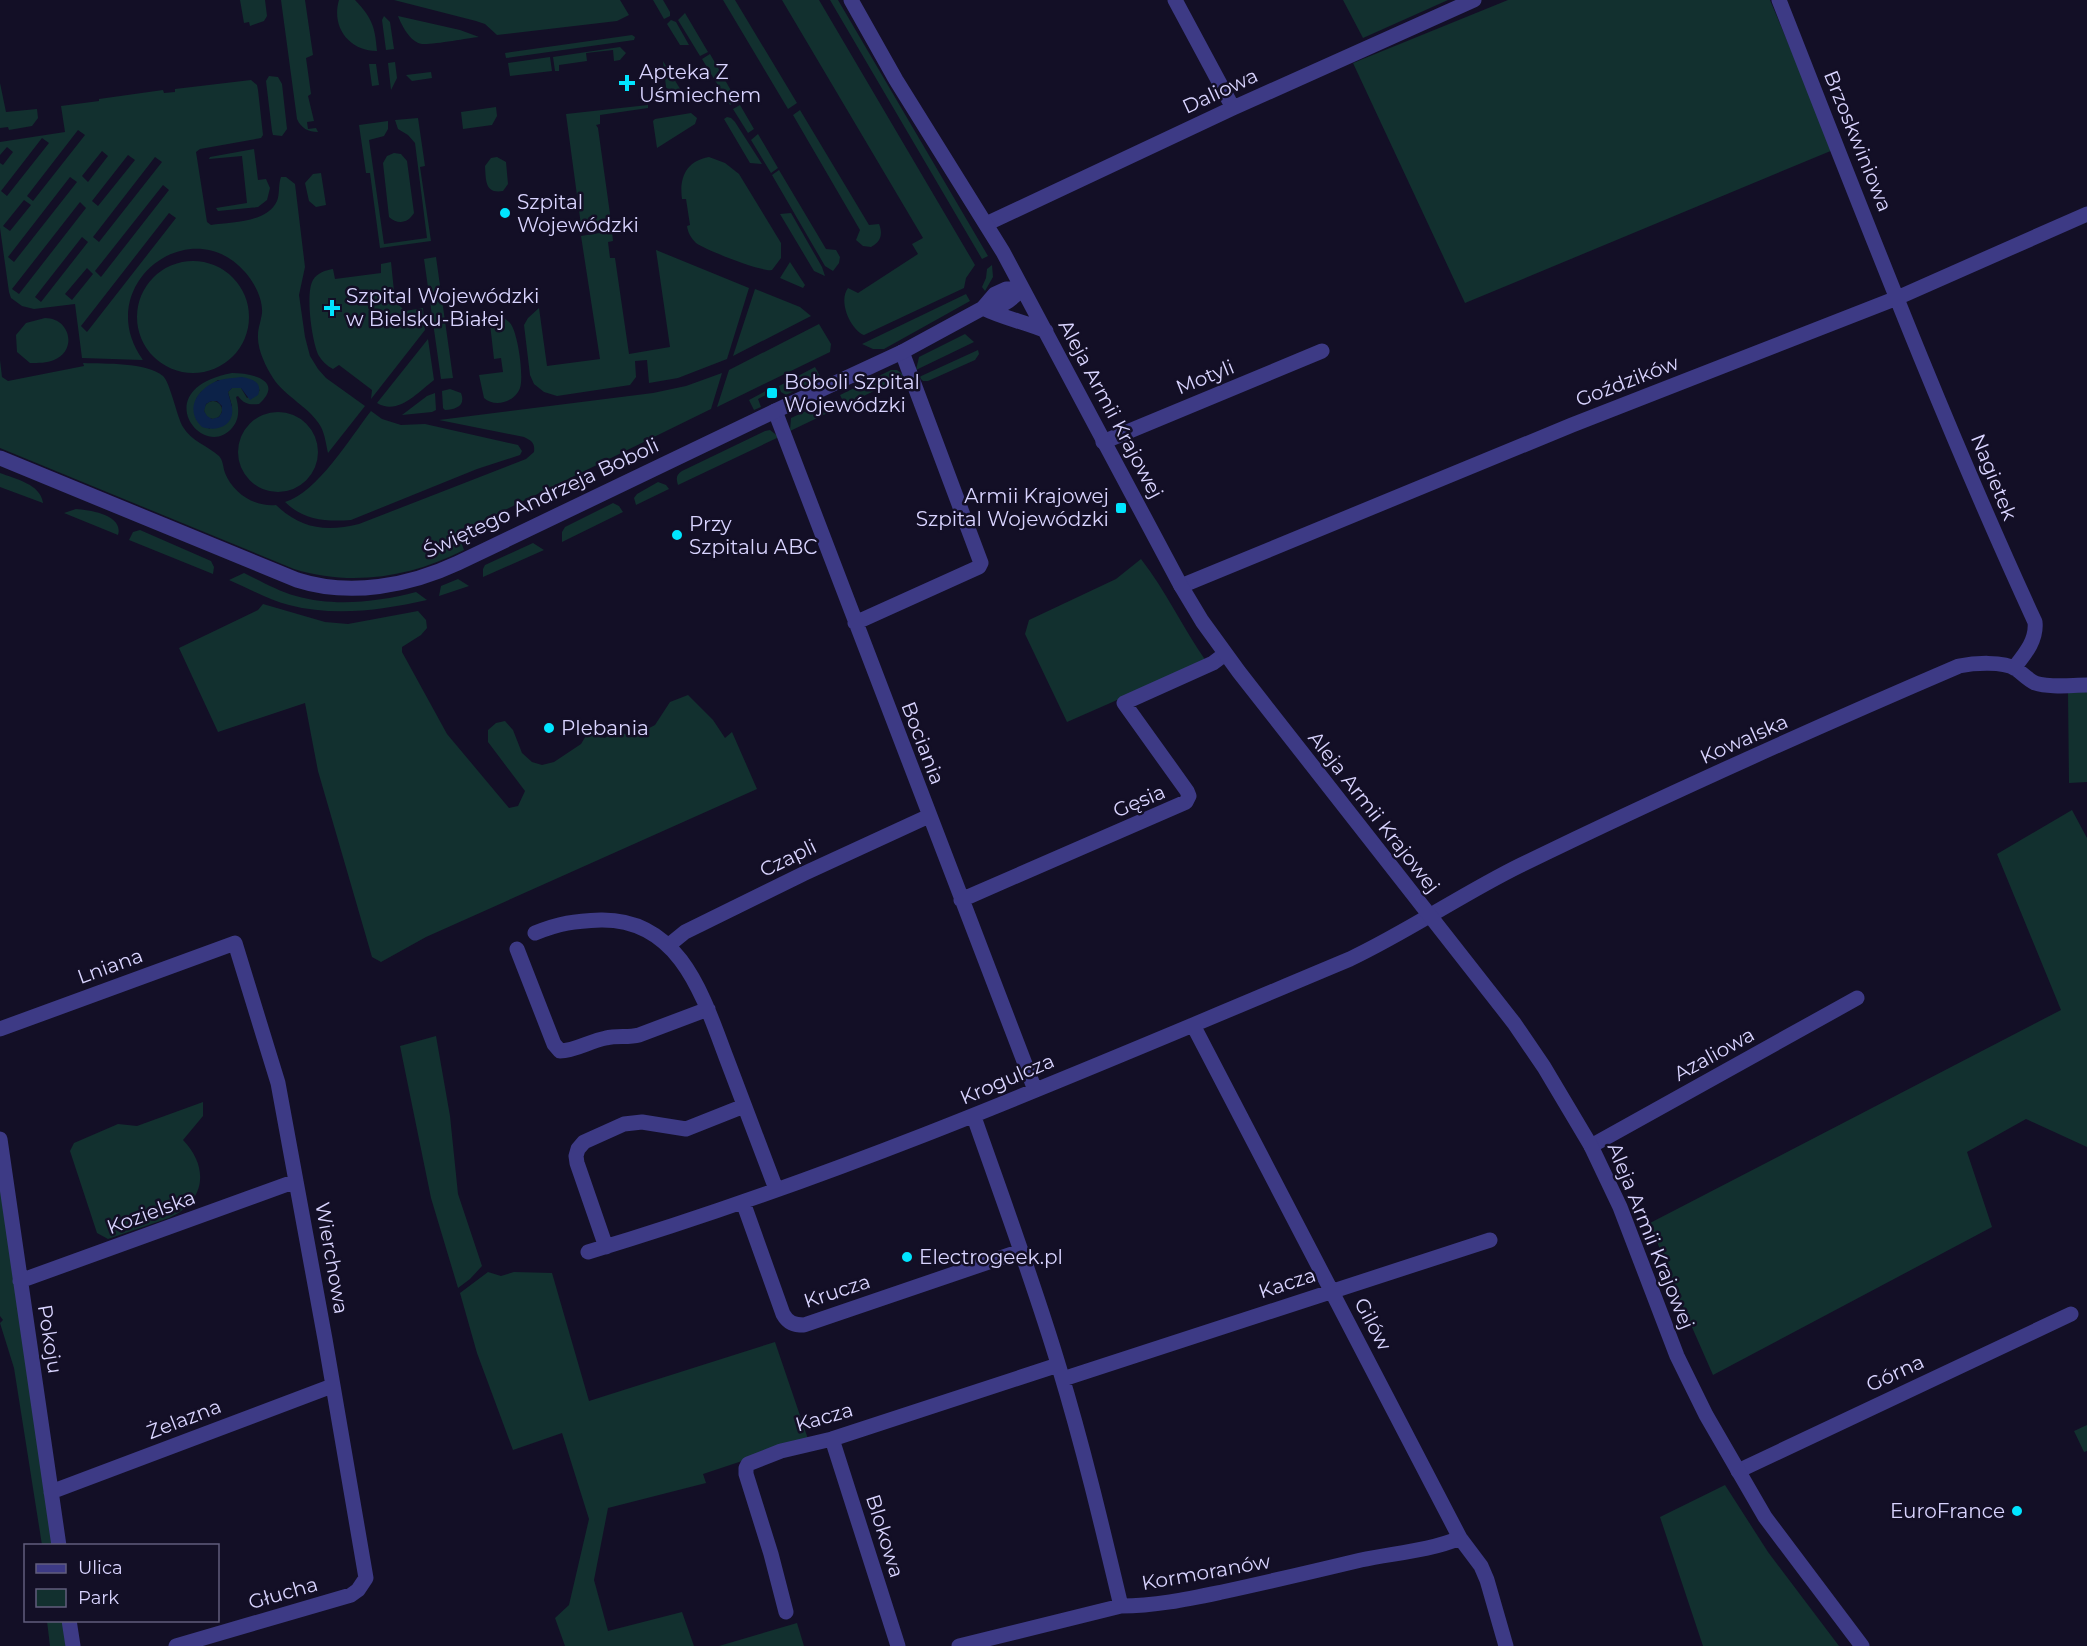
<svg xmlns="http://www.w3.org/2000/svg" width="2087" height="1646" viewBox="0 0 2087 1646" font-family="Montserrat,sans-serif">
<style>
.green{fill:#12302f;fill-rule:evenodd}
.water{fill:#0c2248;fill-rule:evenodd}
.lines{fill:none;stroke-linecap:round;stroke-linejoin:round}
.minor{stroke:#3d3a85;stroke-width:15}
.tertiary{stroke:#3d3a85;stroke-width:15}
.poi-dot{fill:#00e5ff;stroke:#130f26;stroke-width:2}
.labels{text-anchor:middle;stroke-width:5;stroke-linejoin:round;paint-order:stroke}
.poi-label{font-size:20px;fill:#d9d4ff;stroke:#130f26;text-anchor:start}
.street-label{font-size:20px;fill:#d9d4ff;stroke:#130f26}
</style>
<rect width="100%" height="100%" fill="#130f26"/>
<path class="green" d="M240,0h25l2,16 -3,5 -14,5 -1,-4 -5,1z
M281,0h24l8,55 -7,3 5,36 -3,2 6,25 -7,1 1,7 8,-1 2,4c-10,0 -17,-4 -21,-13z
M339,0h16c17,18 20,26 22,51 -28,0 -46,-24 -38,-51z
M394,0h226l9,15 -12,6 -120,14 -12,-11 -9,-3z
M653,0h10l7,12v4l-6,3z
M723,0h12l62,103 -9,6z
M782,0h37l156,265 -9,13 -2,10 -100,47c-14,-6 -26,-34 -16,-47l10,5 60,-39 -6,-10 11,-6z
M830,0h8l150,256 -6,3z
M1343,0h105l-85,38z
M1508,0h262l63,150 -368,153 -112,-240z
M685,13l23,39 -8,4 -22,-36z
M384,16l6,6 4,27 -8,1 -4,-30z
M398,16l62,14 19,7c-11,1 -47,8 -57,7 -12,-2 -20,-18 -24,-28z
M671,20l5,2 13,23h-9l-13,-21z
M632,35l3,2 -1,3 -128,18 -1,-5z
M620,47l6,6 -6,7 -6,1 -1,-11 -27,3 1,8 -28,4v6h-4l-2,-14z
M710,54l27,47 -7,4 -28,-46z
M550,57l2,14 -42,5 -2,-13z
M663,61l19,31 -4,2 -8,-1 -4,-6z
M395,62l2,16 -6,12 -3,-27z
M369,64h7l3,21 -7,1z
M431,72l1,6 -20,3 -6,-6z
M269,76l9,1 4,7 5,45 -5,7 -9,-1 -1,-4 -6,-50z
M251,80l6,5 1,5 5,45 -2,3 -61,11 -4,3 11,70 4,3c20,-3 56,-2 66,-24 3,-7 1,-16 4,-24h5l9,7 10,83 -6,28 6,42 5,19 8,13 8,9 39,28 -37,47c-2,-9 -3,-18 -7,-26 -11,-20 -36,-30 -48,-49 -7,-11 -16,-29 -15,-43 0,-7 3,-14 4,-22 1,-14 -8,-31 -17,-41 -55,-63 -155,14 -102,88l-61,-2 -7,-54 -41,5 -12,-3 -11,-8 -2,-6 -9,-64v-65l3,2 10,-13 -6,-5 -7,8v-13l65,-10 -4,-26 38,-5v-2l64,-9 1,3 11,-1v-3zM78,130l7,5 -52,66 -6,-5zM42,138l7,5 -42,53 -6,-5zM102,151l6,5 -20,26 -6,-6zM128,155l7,5 -37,46 -6,-5zM155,157l7,5 -63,80 -6,-5zM70,177l7,5 -63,80 -6,-5zM163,185l6,5 -68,87 -6,-6zM24,200l7,5 -21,26 -7,-5zM80,202l6,6 -67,86 -7,-5zM169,213l7,5 -89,114 -6,-6zM82,237l6,5 -47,60 -6,-5zM87,268l6,6 -21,26 -7,-6z
M0,83l6,29 31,-3 1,9 -6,8 -23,4 -1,-3 -8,1z
M648,105v3l-48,7v9l-4,1 2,3 13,93 -30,4 -15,-111z
M740,105l14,24 -6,4 -15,-24z
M496,107l1,9 -5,9 -29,4 -2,-17z
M800,110l69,115 10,-1c4,10 2,18 -8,23l-8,-1 -7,-6 4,-10 -67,-115z
M691,113l6,5 -2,6 -38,24 -4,-27 2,-2z
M727,117l4,1 4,4 27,42 -12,-1 -26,-44z
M418,118l7,48 -5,1 11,74 -51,7 -10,-75h-4l-7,-48 29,-4v8l-4,7 -15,4 15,104 43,-6 -12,-95 -7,-8 -10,-6 -3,-9z
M758,134l20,34 -7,5 -20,-33z
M254,149l4,31 8,-1 4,9 -3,12 -9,7 -40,4 -2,-3 31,-5 -5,-47 -33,3 1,-2z
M394,153l7,1 6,7 7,52c-6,10 -16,12 -25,4l-6,-54 4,-7z
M497,157l9,5 2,22 -5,7c-18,3 -17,-10 -18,-25l6,-8z
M709,157l16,6 14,11 42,69v15l-9,12c-11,2 -66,-20 -76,-27 -5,-5 -8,-10 -9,-17l3,-1 -4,-26h-4c-3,-21 4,-38 27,-42z
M779,170l47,79 10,1 4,7 -1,6 -6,8 -8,-5 -53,-91z
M321,173l5,32 -10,2 -7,-6 -4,-18 8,-9z
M791,213l31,54 3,9 -11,-5 -34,-57z
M612,231l1,10 -5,1 2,16h5l14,96 41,-7 -14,-97 93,38 -22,71 -49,19 -29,5 -2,-23 -12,1 1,16 -6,8 -73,11 -13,-4 -10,-8 -4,-9 -6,-50 4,-7 11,-10 8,58 53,-7 -19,-123z
M436,257l17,121 -12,1 -17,-120z
M137 317a56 56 0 1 1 112 0a56 56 0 1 1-112 0Z
M391,262l4,39 10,10 18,-3 2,22 -54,69 1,-9 -33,-25 -6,4c-6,-3 -11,-8 -14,-13 -7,-13 -14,-63 -6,-76 4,-7 13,-10 20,-11l2,10 46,-6v-9z
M790,262l15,23 -2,3 -23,-10z
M992,265l1,12 -8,14 -3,-4 4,-9 1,-9z
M755,289l45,18 11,9 -78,40z
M966,294l4,7 -86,48h-11l-11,-5z
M489,315c8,1 16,2 21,8 8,9 14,54 10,65 -5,14 -25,20 -36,10l-5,-23 24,-3 -2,-14 -7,1z
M45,318c25,0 33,32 9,42 -7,3 -16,3 -24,3l-13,-11 -1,-17 10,-12z
M819,324l12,20 -1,8 -113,55 12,-37z
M965,334l9,8 -58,28 3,-13z
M428,339l6,41c-16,12 -36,36 -57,23z
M978,350l1,4 -4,6 -47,21h-5l-4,-4z
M0,360l2,17 6,4 76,-15 -1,-3c23,1 63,-1 80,13 7,6 14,41 20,51 8,14 25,19 36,29 4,4 4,11 6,17 8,20 29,34 51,32 25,24 50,27 83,19l167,-65 8,-7c1,-9 -2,-11 -10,-15l-85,-17 214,-27 33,-7 36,-13 -11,36 -253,124 6,17c-53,27 -112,37 -170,19l-294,-121z
M815,367l6,11 -35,17 -5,-3 -2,-6z
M891,370h6l8,6 -60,29 -5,-10z
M232,373c19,0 53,7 27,31 -10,1 -15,0 -21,-8l-2,1c3,11 4,22 -4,31 -29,34 -86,-39 0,-55zM218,380l42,10 -13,8 -6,-10h-9l-4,4 4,14 -23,23 -13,-30 5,-7z
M773,387l2,3 -17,9 3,8 -7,3 -5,-10z
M450,389l11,4c5,13 -5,16 -16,17l-2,-2 -1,-17z
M435,393l1,17 -4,2 -30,3 25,-19z
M832,399l4,7 -2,4 -44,21 1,-13z
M204 410a9 9 0 1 1 18 0a9 9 0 1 1-18 0Z
M371,411l11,8 19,6 24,-1 93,21 4,6 -2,4 -43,14 -126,51c-25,2 -48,0 -66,-18 32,-9 65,-64 86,-91z
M238 452a40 40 0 1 1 80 0a40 40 0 1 1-80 0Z
M770,430l9,7 -101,48c-2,-7 -2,-10 4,-14l83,-40z
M0,473c15,6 41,11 43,30l-43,-16z
M658,482l8,3 3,4 -33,16 -2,-7 3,-4z
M613,503l6,3 4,6 -61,30v-10l3,-5z
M76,509c14,1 48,6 42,26l-54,-22z
M140,530l71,31 3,6 -1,7 -84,-34 4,-8z
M533,543l11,7 -61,27v-8l2,-4z
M1141,559c25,32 42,69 65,102l-139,61 -42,-88 4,-14 87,-41z
M244,573c17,8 34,18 52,23 38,11 82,6 120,-4l11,8c-45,10 -92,17 -138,5 -20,-5 -41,-17 -60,-25z
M458,579l11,7 -30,10 2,-10z
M263,604l62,18 23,2 70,-13 8,9 1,8 -6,7 -19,12v5l45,82 62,74 9,-2 7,-15 -37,-49v-12l8,-7 9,-2 8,9 9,23 10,9 10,3 12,-3 27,-18 6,-10 18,4 11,-8 16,7 23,-12 15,-23 18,-7 25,25 12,18 7,-6 25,57 -331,148 -45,25 -9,-5 -54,-186 -13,-68 -87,29 -39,-84 79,-38z
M2068,692h19v90l-18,1z
M2072,810l15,28v309l-61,-28 -59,33 25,75 -279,148 -40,-91 -23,-61 411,-213 -64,-156z
M436,1036l14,80 8,78 24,72 -12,13 -12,9 -27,-90 -31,-152z
M203,1102v14l-20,24c27,28 22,62 -14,78l-61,21 -11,-6 -27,-82 4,-8 44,-19 19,2z
M0,1177l53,368h-11l-28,-177 -14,-45 3,-3 -3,-4z
M488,1272l13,4 13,-4 38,1 37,128 186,-59 33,97 -105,35 3,9 -98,25 -14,72 14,51 74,-19 12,34h-129l-10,-28 14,-13 20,-86 -27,-86 -49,17 -36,-97 -17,-60z
M2087,1425v26l-3,1 -10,-21z
M1725,1485l43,67 71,94h-136l-43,-129z
M47,1621h17l4,25h-18z
M797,1623l7,23h-85z"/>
<path class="water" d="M242,377c10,2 21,5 16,18l-8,5 -9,-12h-9l-4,4c1,5 3,10 4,15 3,19 -15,25 -30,20 -18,-17 -5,-38 15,-46 8,-3 17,-3 25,-4zM211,401h6l5,5v6l-3,5 -7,2 -5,-3 -3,-5 2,-7z"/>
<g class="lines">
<path class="minor" d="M1175,0l58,108
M1779,0c82,208 162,418 256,622 2,18 -10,32 -21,46
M986,224l247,-116 241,-108
M775,411l260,679
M1103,442l219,-91
M1181,586l391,-161 325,-127 190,-84
M855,623l124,-56 2,-4 -79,-211
M961,900l225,-98 3,-6 -2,-5 -63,-88 89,-40 12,-9
M535,933c25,-10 39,-12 66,-13 79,-1 102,76 125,137 17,44 33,88 50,132
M669,945l16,-13 118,-58 126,-58
M517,949l37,95 6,7c15,0 30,-10 46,-13 11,-3 22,0 33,-3l69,-26
M1193,1025l267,513 21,28 6,14 19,66
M0,1029l235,-86 43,140 47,256 41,239 -8,12 -7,5 -175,51
M974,1117c29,83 60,166 85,250 24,79 43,159 62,239
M0,1139l59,407
M1591,1146l266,-148
M743,1202l40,112c5,9 11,11 21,11l217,-74
M606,1247l-29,-84 -1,-7 2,-7 6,-7 40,-18 18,-2 44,7 58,-23
M588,1252c261,-78 511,-188 762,-293 59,-28 112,-65 171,-94 144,-70 291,-136 438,-199 15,-3 44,-5 57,3 6,4 11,10 19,14 15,5 36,2 52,2
M20,1281l276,-100
M1063,1379l427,-139
M832,1439l66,207
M1738,1471l333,-157
M51,1492l281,-106
M786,1612l-15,-58 -25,-80v-6l2,-4 33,-13 51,-12 226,-74
M69,1620l4,26
M959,1646l162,-40c34,0 67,-7 101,-14 46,-10 93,-21 139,-32 33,-7 68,-9 99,-22"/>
<path class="tertiary" d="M851,0l45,80 107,172 178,334 21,35 37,51 275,351 30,44 47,79 29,61 57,149 29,59 59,102 97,129
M983,308c20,10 42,14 63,23
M984,308c18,0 26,-7 38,-19
M0,458l297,122c53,17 112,6 161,-17l317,-152 127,-59 81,-44 12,-14 11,-5h16"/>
</g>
<g class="poi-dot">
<path d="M624 74h6v6h6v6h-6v6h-6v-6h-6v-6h6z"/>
<circle cx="505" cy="213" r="6"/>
<path d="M329 299h6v6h6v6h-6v6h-6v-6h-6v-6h6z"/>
<rect x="766" y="387" width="12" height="12" rx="3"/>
<rect x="1115" y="502" width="12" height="12" rx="3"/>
<circle cx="677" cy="535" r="6"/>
<circle cx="549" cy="728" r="6"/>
<circle cx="907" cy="1257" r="6"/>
<circle cx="2017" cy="1511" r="6"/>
</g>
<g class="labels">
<g class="poi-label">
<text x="639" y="79">Apteka Z<tspan x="639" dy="23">Uśmiechem</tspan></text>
<text x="517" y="209">Szpital<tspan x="517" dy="23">Wojewódzki</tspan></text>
<text x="346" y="303">Szpital Wojewódzki<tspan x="346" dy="23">w Bielsku-Białej</tspan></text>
<text x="784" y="389">Boboli Szpital<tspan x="784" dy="23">Wojewódzki</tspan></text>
<text x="1109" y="503" text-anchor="end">Armii Krajowej<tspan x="1109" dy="23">Szpital Wojewódzki</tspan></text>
<text x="689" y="531">Przy<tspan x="689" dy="23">Szpitalu ABC</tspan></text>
<text x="561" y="735">Plebania</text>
<text x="919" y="1264">Electrogeek.pl</text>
<text x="2005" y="1518" text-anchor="end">EuroFrance</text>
</g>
<g class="street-label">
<text transform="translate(1220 91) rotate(-25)" y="7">Daliowa</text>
<text transform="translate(1858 141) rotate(68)" y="7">Brzoskwiniowa</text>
<text transform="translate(1205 377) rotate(-22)" y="7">Motyli</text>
<text transform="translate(1627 381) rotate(-21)" y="7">Goździków</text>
<text transform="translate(1111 409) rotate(62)" y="7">Aleja Armii Krajowej</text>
<text transform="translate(1994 477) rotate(68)" y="7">Nagietek</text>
<text transform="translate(541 498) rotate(-25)" y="7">Świętego Andrzeja Boboli</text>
<text transform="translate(1744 739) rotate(-24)" y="7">Kowalska</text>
<text transform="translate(923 743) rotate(69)" y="7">Bociania</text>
<text transform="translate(1139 801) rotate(-23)" y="7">Gęsia</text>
<text transform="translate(1374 812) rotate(52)" y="7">Aleja Armii Krajowej</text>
<text transform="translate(788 858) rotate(-26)" y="7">Czapli</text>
<text transform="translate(110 966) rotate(-20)" y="7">Lniana</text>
<text transform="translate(1714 1054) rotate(-29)" y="7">Azaliowa</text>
<text transform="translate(1007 1079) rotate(-23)" y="7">Krogulcza</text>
<text transform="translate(151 1212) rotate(-20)" y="7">Kozielska</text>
<text transform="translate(1651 1236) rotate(68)" y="7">Aleja Armii Krajowej</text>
<text transform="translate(332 1258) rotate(80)" y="7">Wierchowa</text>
<text transform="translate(1287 1283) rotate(-18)" y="7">Kacza</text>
<text transform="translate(837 1291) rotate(-18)" y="7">Krucza</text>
<text transform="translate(1373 1324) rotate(62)" y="7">Gilów</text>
<text transform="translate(50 1339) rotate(81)" y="7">Pokoju</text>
<text transform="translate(1895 1373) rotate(-25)" y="7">Górna</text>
<text transform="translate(824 1417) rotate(-16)" y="7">Kacza</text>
<text transform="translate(184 1419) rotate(-21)" y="7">Żelazna</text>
<text transform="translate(885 1536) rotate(73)" y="7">Blokowa</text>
<text transform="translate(1206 1572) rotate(-10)" y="7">Kormoranów</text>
<text transform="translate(283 1593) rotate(-16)" y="7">Głucha</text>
</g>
</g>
<rect x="24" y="1544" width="195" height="78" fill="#130f26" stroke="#625e7d" stroke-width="1.5"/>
<rect x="36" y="1564" width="30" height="9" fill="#3d3a85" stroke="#625e7d" stroke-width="1.5"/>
<text x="78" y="1574" font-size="18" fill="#d9d4ff">Ulica</text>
<rect x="36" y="1589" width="30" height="18" fill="#12302f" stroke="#625e7d" stroke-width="1.5"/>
<text x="78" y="1604" font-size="18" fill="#d9d4ff">Park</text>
</svg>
